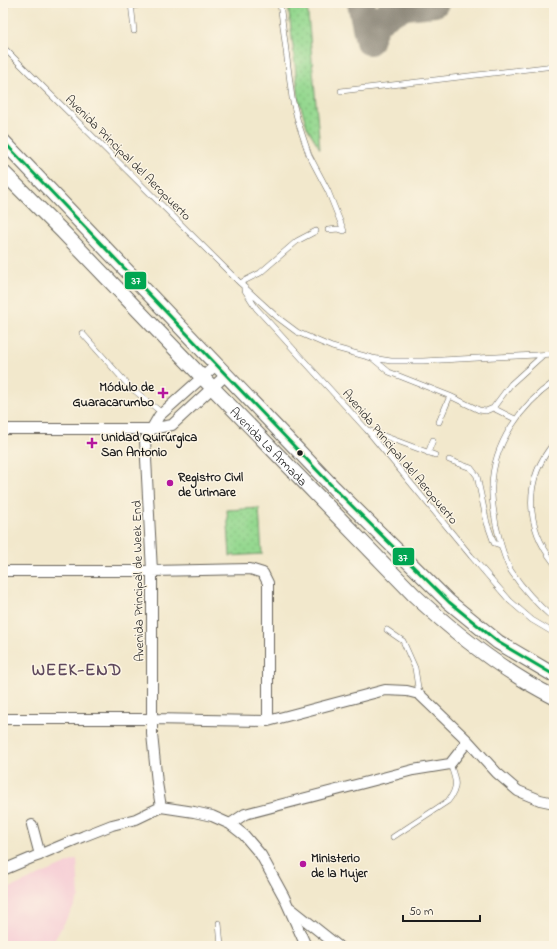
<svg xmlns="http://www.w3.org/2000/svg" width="557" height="949" viewBox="0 0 557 949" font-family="'Indie Flower',sans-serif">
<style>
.built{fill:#f6cfd6}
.green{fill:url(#green-dots);stroke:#587a56}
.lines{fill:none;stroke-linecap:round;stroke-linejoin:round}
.taxiway{stroke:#878274;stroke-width:28}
.service-casing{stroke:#67635a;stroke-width:6}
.minor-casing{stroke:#67635a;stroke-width:12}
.secondary-casing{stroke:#67635a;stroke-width:16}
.service{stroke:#fff;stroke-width:5}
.minor{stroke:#fff;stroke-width:10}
.secondary{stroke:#fff;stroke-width:14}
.bus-1-casing{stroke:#fcf5e5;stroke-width:6}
.bus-1{stroke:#00a651;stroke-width:3}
.poi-dot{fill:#b5179e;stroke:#fcf5e5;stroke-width:1.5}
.bus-dot{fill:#1c1c1c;stroke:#fcf5e5;stroke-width:1.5}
.labels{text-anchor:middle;stroke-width:3;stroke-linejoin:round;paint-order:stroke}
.street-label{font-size:13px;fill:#1c1c1c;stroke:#fcf5e5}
.poi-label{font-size:13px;font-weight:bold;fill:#1c1c1c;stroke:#fcf5e5;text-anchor:start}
.district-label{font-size:17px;font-weight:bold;letter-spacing:1px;fill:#5e485c;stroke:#fcf5e5}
.line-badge{stroke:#fcf5e5;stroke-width:1.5}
.badge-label{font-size:11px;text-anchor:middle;font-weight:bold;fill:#fff}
</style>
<defs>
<pattern id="green-dots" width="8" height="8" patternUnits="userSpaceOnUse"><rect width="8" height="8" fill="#95d890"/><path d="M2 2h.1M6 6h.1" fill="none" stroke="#80b97c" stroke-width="1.8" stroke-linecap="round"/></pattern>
</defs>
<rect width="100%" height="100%" fill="#fcf5e5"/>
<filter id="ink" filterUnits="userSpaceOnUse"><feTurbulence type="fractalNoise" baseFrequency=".025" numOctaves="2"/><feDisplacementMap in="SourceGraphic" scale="8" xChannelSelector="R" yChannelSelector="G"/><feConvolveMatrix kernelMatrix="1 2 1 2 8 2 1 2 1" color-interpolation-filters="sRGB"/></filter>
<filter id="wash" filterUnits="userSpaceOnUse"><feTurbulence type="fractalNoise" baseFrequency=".012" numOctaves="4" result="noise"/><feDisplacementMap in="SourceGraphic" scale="16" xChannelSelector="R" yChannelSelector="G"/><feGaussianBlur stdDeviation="0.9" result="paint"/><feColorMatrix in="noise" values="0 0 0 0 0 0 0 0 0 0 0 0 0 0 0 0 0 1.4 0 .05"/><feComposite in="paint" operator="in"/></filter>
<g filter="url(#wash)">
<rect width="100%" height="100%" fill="#f2e8cc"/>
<path class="built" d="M77,859l2,38 -28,49h-48v-55z"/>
<path class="green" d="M288,3h19l13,146 -13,-22 -8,-27z
M259,508l3,46 -32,2 -3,-46z"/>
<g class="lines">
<path class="taxiway" d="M361,3l8,38c7,-24 15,-25 36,-35
M393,3l12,3 30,-3"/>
</g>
</g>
<g filter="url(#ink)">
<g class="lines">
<defs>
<path id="service" d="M131,3l3,28
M280,3l12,95 6,24 11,33 19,36 16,40 -6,-2 -10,1
M131,6l25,-3
M3,8l5,-5
M3,47l237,236 37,34 20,15 35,15 40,11 19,3h32l131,-7
M341,91l213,-25
M240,283l20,-10 37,-32 19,-10
M244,289l12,19 111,122 104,126 39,45 22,19 22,13
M82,333l47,53 33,27
M372,358l17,14 61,24 29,14 7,1 7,-3 18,-24 31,-28
M554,382c-33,23 -61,62 -62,104 -1,12 2,27 4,39 4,16 7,32 15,46 12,18 27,34 43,48
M493,408l22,11
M439,422l11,-26
M368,430l67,25
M554,443c-31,37 -29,83 0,120
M428,453l5,-13
M449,460l22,8 6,8 10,47 7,20 6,2
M387,630l16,11 12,27 4,26
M393,837l55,-36c11,-14 8,-21 2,-37
M219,923l2,23"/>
<path id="minor" d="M3,429h148l21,-4 54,-50
M3,571h149l98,-2 13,4 5,10v138l117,-31 22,1 12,3 49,47 29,32 21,18 22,9 14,3
M3,719h149l116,2
M161,807l-4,-24 -5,-49v-163l-7,-131 14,-24 57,-51
M230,824l15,-10 168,-44 37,-6 18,-23
M32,825l8,30 -6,2
M3,870l81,-34 28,-11 24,-6 25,-12 33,5 18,4 18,8 14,11 17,20 23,42 22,49
M290,908l48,38"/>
<g id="secondary">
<path d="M3,141l331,347 115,114 49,40 56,33"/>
<path id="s1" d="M3,172l59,59 141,147 211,217c43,40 88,76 140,102"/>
</g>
</defs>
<use href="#service" class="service-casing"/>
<use href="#minor" class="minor-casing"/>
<use href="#secondary" class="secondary-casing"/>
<use href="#service" class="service"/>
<use href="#minor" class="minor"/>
<use href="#secondary" class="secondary"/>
<defs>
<path id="bus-1" d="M3,141l331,347 115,114 49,40 56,33"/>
</defs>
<use href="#bus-1" class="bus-1-casing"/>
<use href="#bus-1" class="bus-1"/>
</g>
</g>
<g class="poi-dot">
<path d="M161 387h4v4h4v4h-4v4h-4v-4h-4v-4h4z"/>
<path d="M90 437h4v4h4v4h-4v4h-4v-4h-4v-4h4z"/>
<circle cx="170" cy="483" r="4"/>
<circle cx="303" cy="864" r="4"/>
</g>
<circle class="bus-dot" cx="300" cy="453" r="3.5"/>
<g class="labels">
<g class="street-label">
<text transform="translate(129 157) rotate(45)" y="5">Avenida Principal del Aeropuerto</text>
<text dy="5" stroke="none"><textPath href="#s1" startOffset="382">Avenida La Armada</textPath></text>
<text transform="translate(401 456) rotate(50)" y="5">Avenida Principal del Aeropuerto</text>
<text transform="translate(137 581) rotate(-91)" y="5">Avenida Principal de Week End</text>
</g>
<g class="poi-label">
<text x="154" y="391" text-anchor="end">Módulo de<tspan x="154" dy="15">Guaracarumbo</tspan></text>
<text x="101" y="441">Unidad Quirúrgica<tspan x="101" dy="15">San Antonio</tspan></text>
<text x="178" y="481">Registro Civil<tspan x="178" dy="15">de Urimare</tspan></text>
<text x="311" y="862">Ministerio<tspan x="311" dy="15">de la Mujer</tspan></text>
</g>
<g class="district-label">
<text x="77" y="675">WEEK-END</text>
</g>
</g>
<g class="line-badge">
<rect x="124" y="271" width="23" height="19" rx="4" fill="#00a651"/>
<rect x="392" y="547" width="23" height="19" rx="4" fill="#00a651"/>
</g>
<g class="badge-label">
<text x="136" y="284">37</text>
<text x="403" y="561">37</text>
</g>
<rect width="557" height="949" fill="none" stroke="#fcf5e5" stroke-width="16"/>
<path d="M403 915v6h77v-6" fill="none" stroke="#1c1c1c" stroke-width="2"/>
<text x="409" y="915" font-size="12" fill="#1c1c1c" stroke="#fcf5e5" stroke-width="3" paint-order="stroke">50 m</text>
</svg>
